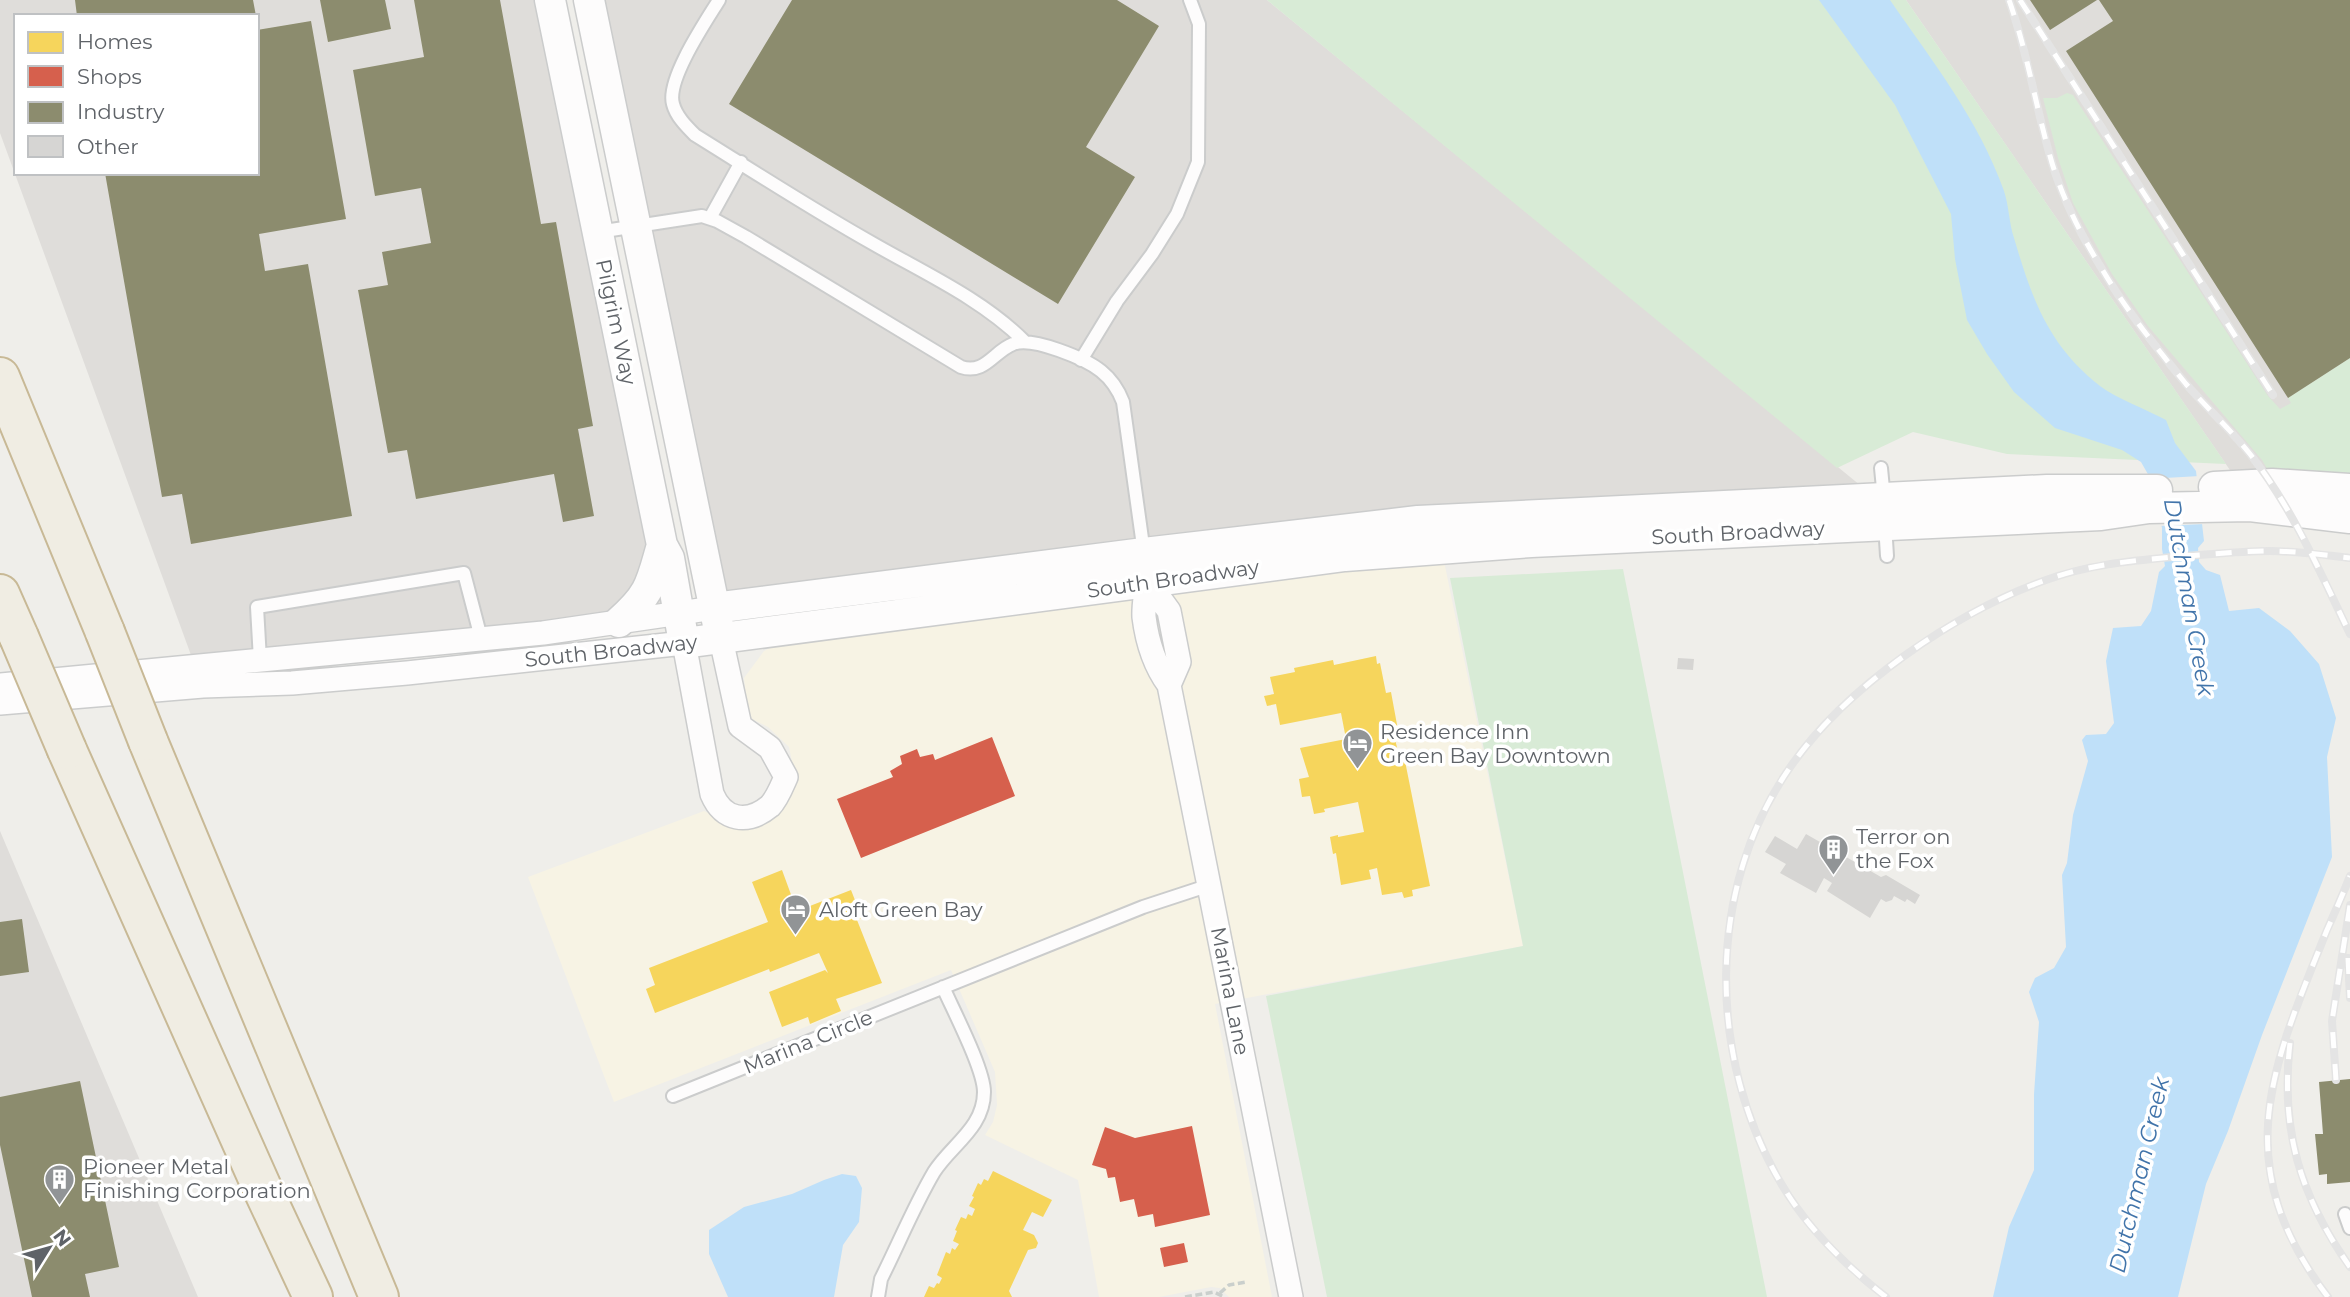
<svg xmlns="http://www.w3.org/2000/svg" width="2350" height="1297" viewBox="0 0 2350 1297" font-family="Montserrat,sans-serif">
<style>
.commercial{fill:#f7f3e4}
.industrial{fill:#dfddda;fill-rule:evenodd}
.green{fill:#d8ebd6}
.water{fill:#bfe0f9}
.pier{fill:#efeeea}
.homes{fill:#f6d55c}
.shops{fill:#d6604d}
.industry{fill:#8c8c6e}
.building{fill:#d6d5d3}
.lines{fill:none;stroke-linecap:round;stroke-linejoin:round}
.service-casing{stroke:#cbcccc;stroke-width:16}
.minor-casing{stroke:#cbcccc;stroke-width:26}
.tertiary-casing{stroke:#cbcccc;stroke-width:33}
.motorway-casing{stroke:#c8b996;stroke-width:42}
.path{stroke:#cacfcc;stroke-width:3.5;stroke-dasharray:7 3.5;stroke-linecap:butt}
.service{stroke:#fdfcfc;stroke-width:12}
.minor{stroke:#fdfcfc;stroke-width:23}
.tertiary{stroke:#fdfcfc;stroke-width:30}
.motorway{stroke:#f0ede3;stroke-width:38}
.rail-casing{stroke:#e4e4e4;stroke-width:8}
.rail{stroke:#fff;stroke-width:5;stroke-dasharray:16;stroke-linecap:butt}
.motorway-bridge-casing{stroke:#c8b996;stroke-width:42;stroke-linecap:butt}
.motorway-bridge{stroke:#f0ede3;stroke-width:38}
.labels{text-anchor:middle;stroke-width:7;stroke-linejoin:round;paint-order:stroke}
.street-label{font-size:21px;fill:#5f6368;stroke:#fff}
.poi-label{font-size:21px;fill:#5f6368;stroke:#fff;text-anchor:start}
.water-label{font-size:23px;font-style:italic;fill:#4174aa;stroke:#fff}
</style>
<rect width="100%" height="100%" fill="#efeeea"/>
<path class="commercial" d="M1444,561l79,385 -308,58 57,293h-43l-9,-9 -9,-1 -52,10h-60l-21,-117 -93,-45 8,-13 4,-17 -2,-33 -44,-102 -337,132 -86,-225 176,-66 34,16 21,-2 19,-10 18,-33 -7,-35 -21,-20 -16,-8 -5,-13 -3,-28 20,-27 20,-10 441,-61z"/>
<path class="industrial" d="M0,0h550l130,613 -485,53 -195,-533zM16,16h241v157h-241z
M589,0h678l610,499 -1163,109z
M1906,0h444v489l-109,-3z
M0,831l198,466h-198z"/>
<path class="green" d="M1267,0h639l320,464 -219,-10 -94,-22 -76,36z
M2067,93l6,2 195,301 12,13 11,-6 -3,-5 62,-40v124l-80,-8 -8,-14 -114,-134 -36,-52 -39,-71 -15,-45 -15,-60h14z
M1623,569l144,728h-440l-61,-301 257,-50 -73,-368z"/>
<path class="water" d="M1819,0h71c42,61 89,120 114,191 5,15 5,32 10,47 18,61 34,107 86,148 17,13 46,23 66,34l9,23 21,28 8,70 -6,7 1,14 7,8 14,5 9,36 30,-3 31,23 29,33 17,54 -9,39 5,100 -70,178 -34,96 -22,53 -28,113h-185l16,-70 25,-57v-76l5,-72 -10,-30 6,-14 19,-10 12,-21 -4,-72 5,-12 6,-48 15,-54 -6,-21 4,-5 20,-1 8,-11 -8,-62 7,-33 28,-2 10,-15 8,-39 6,-6 -3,-17v-21l-13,-52 -8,-14 -19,-12 -67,-22 -41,-36 -27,-38 -20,-34 -12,-61 -4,-45 -56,-109z
M842,1174l14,2 6,12 -3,34 -16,23 -9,52h-106l-19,-43v-24l35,-23 48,-13 32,-14z"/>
<path class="pier" d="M2200,476l5,48 -47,2 -11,-47z"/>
<path class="homes" d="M1376,656l1,8 3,-1 6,30 5,-1 7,38h-5l5,22 5,-1 27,135 -18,4 1,6 -9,2 -2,-6 -20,3 -5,-27 -8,2 2,9 -30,6 -5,-32 -3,1 -3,-17 8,-2v2l26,-5 -6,-30 -34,7 1,3 -11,2 -4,-18 -8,1 -3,-18 10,-2 -9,-29 46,-9 -5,-26 -61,12 -4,-21 -9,2 -3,-10 10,-2 -4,-17 25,-5 -1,-4 39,-8 1,5z
M782,870l15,41 54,-21 11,28 -5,2 25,63 -46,16 5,12 -31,13 -2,-7 -26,10 -13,-35 56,-22 3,3 -9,-20 -49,19 -1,-3 -114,44 -9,-24 9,-4 -6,-17 119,-46 -16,-40z
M993,1171l59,29 -9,17 -11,-5 -9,18 11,5 4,8 -2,5 -8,2 -19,41 3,6h-88l5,-11 5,2 3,-5 2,1 3,-6 -5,-3 9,-23 4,2 2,-6 3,2 4,-6 -6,-3 4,-10 -2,-1 6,-13 5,2 2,-5 4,2 3,-7 -6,-3 5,-9 -2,-1 6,-13 3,2 3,-6 4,2z"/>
<path class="shops" d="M992,737l23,59 -154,62 -24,-59 56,-22 -3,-6 12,-7 -2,-8 17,-7 3,8 13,-3 2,6z
M1192,1126l18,89 -55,12 -2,-13 -15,3 -4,-18 -14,3 -5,-25 -7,1 -2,-9 -14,-4 13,-38 30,11z
M1184,1243l4,19 -24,5 -4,-19z"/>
<path class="industry" d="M75,0h178l3,16h-179z
M320,0h65l6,29 -63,13z
M414,0h86l41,224 15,-2 37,204 -15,3 16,87 -31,6 -9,-48 -138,25 -9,-49 -19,3 -30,-163 30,-5 -6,-33 49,-9 -10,-55 -46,8 -22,-126 71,-13z
M792,0h325l42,26 -73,121 49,30 -77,127 -329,-200z
M2030,0h67l-47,30z
M2099,0h251v358l-62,40 -222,-347 47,-30z
M311,21l35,198 -87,15 6,37 43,-7 44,252 -161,28 -9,-50 -20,3 -57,-324h152v-143z
M22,919l7,53 -29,4v-54z
M2350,1079v103l-23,2v-10l-8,1 -4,-41h8l-4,-52z
M80,1081l39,186 -34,7 5,23h-58l-32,-152v-48z"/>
<path class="building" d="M1678,658l16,1 -1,11 -16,-1z
M1806,834l75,43 5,-2 34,20 -5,9 -8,-5 -2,3 -11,-6 -2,4 -6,2 -5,-3 -11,19 -43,-27 5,-8 -8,-5 -8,15 -36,-20 6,-9 -21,-12 10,-16 22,13z"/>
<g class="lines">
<defs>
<path id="service" d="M719,0c-13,21 -53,80 -46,104 3,12 13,22 22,31 58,36 118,75 177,108 52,30 110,56 152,98
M710,218l31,-56
M598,232l104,-16 15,5 29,16 215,130c24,8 33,-16 52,-23 19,-8 73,15 88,27 10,8 17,18 22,31l21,151
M1081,360l36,-59 35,-47 25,-40 21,-52 1,-138 -9,-24
M1881,468l3,31
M1885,524l2,32
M260,660l-3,-53 207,-34 17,65
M673,1096l470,-189 67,-22
M2345,1214l5,14
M878,1297l3,-18c18,-36 33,-73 53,-107 17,-27 50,-44 50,-80 0,-23 -31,-82 -41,-105"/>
<path id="minor" d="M1146,567c3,18 -3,33 -2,50 3,24 11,49 25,68l122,612
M1148,582l21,29 10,51 -10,23
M0,685l543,-52 171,-25
M0,703l203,-17 89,-3 115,-10 277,-30 28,151c11,26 35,31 58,12 7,-7 12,-20 16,-29l-16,-29 -30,-22 -19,-87"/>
<path id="tertiary" d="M550,0l112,545 7,13 15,85 661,-87 186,-14 570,-27 48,-7 101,-2 100,12
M589,0l129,625
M2214,487l58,-3 78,5
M714,608l430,-55 274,-32 629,-31h110
M619,622c32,-28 32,-39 43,-77"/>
<path id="motorway" d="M0,377l105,255
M0,594l19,43
M148,741l231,556
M67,750l196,440 50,107"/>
</defs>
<use href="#service" class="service-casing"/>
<use href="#minor" class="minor-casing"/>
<use href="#tertiary" class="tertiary-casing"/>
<use href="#motorway" class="motorway-casing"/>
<path class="path" d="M1220,1293l9,-8 17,-3
M1185,1297l29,-5 10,5"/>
<use href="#service" class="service"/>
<use href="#minor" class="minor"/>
<use href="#tertiary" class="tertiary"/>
<use href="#motorway" class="motorway"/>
<defs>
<path id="rail" d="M2009,0c19,54 27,109 43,163 11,36 28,70 47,101 24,42 56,82 87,120 21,24 44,45 64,70 43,55 70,118 100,180
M2020,0l253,395
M2348,958l2,40
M2290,1043c-10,87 10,153 60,224
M2336,1080l-4,-59 18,-116
M1886,1297c-40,-31 -78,-68 -104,-112 -75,-126 -77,-297 9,-419 55,-79 164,-154 255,-186 41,-15 83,-19 126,-23 33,-2 66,-6 98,-6 27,0 54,4 80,7
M2328,1297c-101,-133 -57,-228 -1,-367 8,-18 16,-36 23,-54"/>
</defs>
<use href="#rail" class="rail-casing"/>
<use href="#rail" class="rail"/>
<defs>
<path id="motorway-bridge" d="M105,632l43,109
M19,637l48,113"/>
</defs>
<use href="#motorway-bridge" class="motorway-bridge-casing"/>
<use href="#motorway-bridge" class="motorway-bridge"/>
</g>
<defs>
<symbol id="hotel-pin" viewBox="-11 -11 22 30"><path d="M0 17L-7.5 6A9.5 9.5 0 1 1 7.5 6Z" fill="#919496" stroke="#fff"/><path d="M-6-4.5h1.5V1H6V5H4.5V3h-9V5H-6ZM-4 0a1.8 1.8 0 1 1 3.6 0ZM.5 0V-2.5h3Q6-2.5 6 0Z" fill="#fff"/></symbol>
<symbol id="building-pin" viewBox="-11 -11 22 30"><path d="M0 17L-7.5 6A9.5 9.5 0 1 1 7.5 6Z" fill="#919496" stroke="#fff"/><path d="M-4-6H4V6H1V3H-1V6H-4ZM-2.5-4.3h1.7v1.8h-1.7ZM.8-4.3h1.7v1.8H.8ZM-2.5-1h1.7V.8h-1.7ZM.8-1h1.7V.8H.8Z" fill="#fff"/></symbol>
</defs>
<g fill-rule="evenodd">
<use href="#hotel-pin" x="1340" y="726" width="35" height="47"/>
<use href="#building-pin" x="1816" y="832" width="35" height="47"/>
<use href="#hotel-pin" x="778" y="892" width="35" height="47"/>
<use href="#building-pin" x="42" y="1162" width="35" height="47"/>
</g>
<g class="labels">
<g class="street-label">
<text transform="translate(616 322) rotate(78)" y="7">Pilgrim Way</text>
<text transform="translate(1738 533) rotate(-3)" y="7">South Broadway</text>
<text transform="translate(1173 579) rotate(-8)" y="7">South Broadway</text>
<text transform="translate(611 651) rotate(-6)" y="7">South Broadway</text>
<text transform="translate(1230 991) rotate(79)" y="7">Marina Lane</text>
<text transform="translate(808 1042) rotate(-22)" y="7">Marina Circle</text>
</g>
<g class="poi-label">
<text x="1380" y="739">Residence Inn<tspan x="1380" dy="24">Green Bay Downtown</tspan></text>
<text x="1856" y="844">Terror on<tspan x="1856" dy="24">the Fox</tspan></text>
<text x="819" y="917">Aloft Green Bay</text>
<text x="83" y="1174">Pioneer Metal<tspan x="83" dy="24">Finishing Corporation</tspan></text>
</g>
<g class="water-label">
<text transform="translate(2189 597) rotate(80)" y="8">Dutchman Creek</text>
<text transform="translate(2139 1175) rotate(-77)" y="8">Dutchman Creek</text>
</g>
</g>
<rect x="14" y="14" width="245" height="161" fill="#ffffff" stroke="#bfc1c3" stroke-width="2"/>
<rect x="28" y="32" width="35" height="21" fill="#f6d55c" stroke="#bfc1c3" stroke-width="2"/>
<text x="77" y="49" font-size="21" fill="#5f6368">Homes</text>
<rect x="28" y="66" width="35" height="21" fill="#d6604d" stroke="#bfc1c3" stroke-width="2"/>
<text x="77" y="84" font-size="21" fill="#5f6368">Shops</text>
<rect x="28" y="102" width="35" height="21" fill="#8c8c6e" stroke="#bfc1c3" stroke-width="2"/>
<text x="77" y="119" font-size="21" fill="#5f6368">Industry</text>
<rect x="28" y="136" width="35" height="21" fill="#d6d5d3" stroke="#bfc1c3" stroke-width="2"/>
<text x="77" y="154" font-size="21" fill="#5f6368">Other</text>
<g transform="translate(49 1248) rotate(53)" stroke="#ffffff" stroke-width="5" paint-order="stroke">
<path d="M0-5L12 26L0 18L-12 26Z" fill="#5f6368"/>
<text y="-10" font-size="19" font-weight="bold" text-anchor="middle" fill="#5f6368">N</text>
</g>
</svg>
